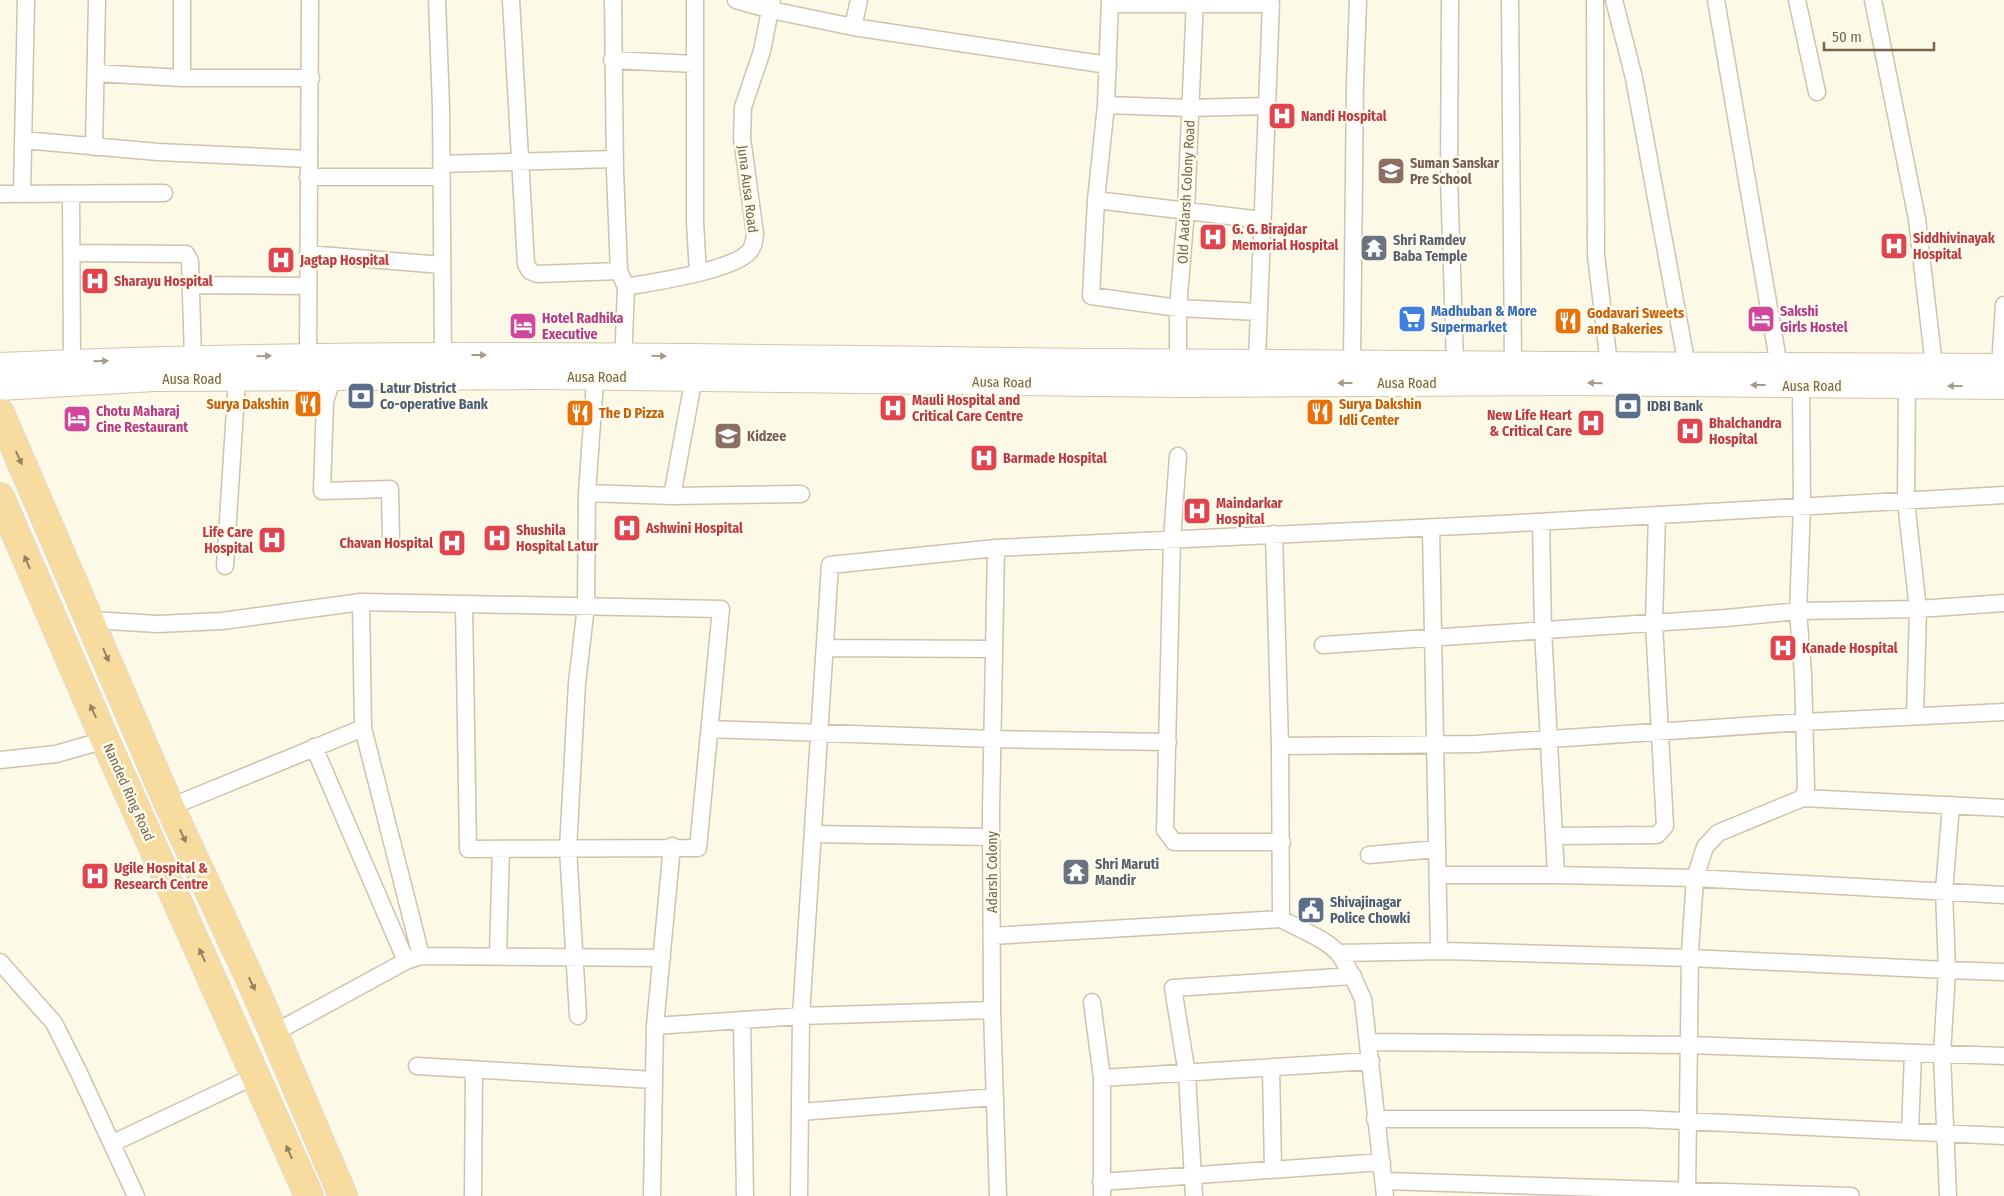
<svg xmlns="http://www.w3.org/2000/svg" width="2004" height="1196" viewBox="0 0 2004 1196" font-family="'Fira Sans Condensed',sans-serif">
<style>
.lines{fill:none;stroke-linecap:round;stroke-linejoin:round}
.minor-casing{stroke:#cec3ad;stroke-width:19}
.secondary-casing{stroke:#d1c4aa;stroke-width:26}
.trunk-casing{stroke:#dedad4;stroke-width:30}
.minor{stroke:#fff;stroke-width:16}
.secondary{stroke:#fff;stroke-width:24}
.trunk{stroke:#f8db9e;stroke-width:28}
.oneway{fill:#a69a8a}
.oneway2{fill:#968260}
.labels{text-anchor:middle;stroke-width:5;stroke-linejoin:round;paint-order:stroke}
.health-label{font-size:14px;font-weight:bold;fill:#be3a42;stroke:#fffced;text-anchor:start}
.education-label{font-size:14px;font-weight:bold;fill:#785e54;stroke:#fffced;text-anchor:start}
.street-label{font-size:14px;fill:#76644b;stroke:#fffced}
.worship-label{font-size:14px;font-weight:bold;fill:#5b616d;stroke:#fffced;text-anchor:start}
.shop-label{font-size:14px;font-weight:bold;fill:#366cbe;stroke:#fffced;text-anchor:start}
.hotel-label{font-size:14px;font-weight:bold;fill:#b23c85;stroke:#fffced;text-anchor:start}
.food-label{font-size:14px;font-weight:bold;fill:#c56008;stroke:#fffced;text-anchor:start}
.service-label{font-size:14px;font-weight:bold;fill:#4e5e75;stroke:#fffced;text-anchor:start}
</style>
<rect width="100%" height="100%" fill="#fcf9e6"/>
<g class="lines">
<defs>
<path id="minor" d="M437,0l4,107 2,248
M511,0l15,264 4,7 7,3 82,-3
M613,0l2,171 4,100 7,16 -3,79
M695,0v222l3,51
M736,0l35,10 82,17
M859,0l-6,27 255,38
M1110,0l-4,105 -10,95 -5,96 87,12 81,4
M1450,0l-1,178 6,185
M1510,0l3,364
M1595,0l1,255 13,109
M1614,0l20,78 53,288
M1716,0l63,366
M1797,0l20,92
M1873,0l44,219 17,147
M1110,4h161l-14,357
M612,60l83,4
M96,73l86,5h129
M182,78v-78
M1106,105l84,3 77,-2
M23,140l135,12 150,7
M94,147l3,-147
M441,164l173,-5
M308,177h133
M0,194l164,-1
M22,194l4,-194
M71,194l1,168
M1096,200l166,20
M72,253l114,1 4,7 3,97
M308,254l134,11
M191,285l117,1
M626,287c27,-5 105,-16 123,-35 5,-6 5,-11 6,-18l-13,-96 1,-31 19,-56 10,-51
M308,355l2,-355
M1352,362l3,-280 3,-82
M2000,366l4,-61
M1178,372v-64l8,-98 9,-210
M333,378l-8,23 -3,90 68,-2 1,49
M1907,386l-1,116 12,107 -3,107
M1178,456l-6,83 -7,291 9,12h108
M587,493l85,3 22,-119
M672,496l129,-2
M1541,522l2,108 11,206 103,-1 8,-9 -11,-203 3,-108
M1431,528l8,423
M1274,534l6,212 1,173
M996,548l-5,263 1,199 6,186
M225,566l12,-187
M361,602l2,126 58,228
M91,620l67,4 64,-3 139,-19 103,2 4,245 230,-1 23,-239 -257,-5
M1323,645l403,-27 72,-7 120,-2 86,-6
M825,648l169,1
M710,729l283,10 175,3
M1280,746l195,-2 329,-22 200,-10
M314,747l92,214
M0,760l56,-6 49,-14
M1803,798l201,10
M1951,805l-7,86 3,79 57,2
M170,807l193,-79
M813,834l178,3
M1369,855l68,-6
M1438,875h118l-2,-39
M1556,875l139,3 309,17
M992,936l289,-17c18,10 44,19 58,35 10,13 17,30 24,45l22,197
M1338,953l108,-2 244,7 257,12 -5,85 6,141
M498,956l3,-107
M0,962l54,61 25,50 57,123
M1092,1002l10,76v118
M578,1016l-10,-167 9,-166 9,-77 1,-113 9,-126
M742,1020l3,176
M655,1026l146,-10 191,-6
M274,1033l132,-72 15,-5 241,2
M1369,1042l320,3 315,11
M417,1066l237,14 1,-54 17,-180
M1271,1069l2,100
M1102,1078l269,-17
M800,1112l195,-15
M1375,1119h266l363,17
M1910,1131l3,-78
M113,1143l142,-67
M1385,1181l466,15
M1101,1182l281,-20
M473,1196l1,-126
M652,1196l2,-116
M799,1196l2,-180 29,-451 166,-17 505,-24 503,-29
M1194,1196l-7,-122 -14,-86 180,-12
M1687,1196l3,-243 5,-75 10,-31 13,-14 85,-35 3,-10 -3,-114 -5,-63 4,-104 -1,-121"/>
<path id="secondary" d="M0,365c366,-17 732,-8 1098,-4 302,4 604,3 906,5
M0,388l154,-9 391,-2 637,8 391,-2 431,4"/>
<path id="trunk" d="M0,413l170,394 87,187 86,202
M0,497l105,243 204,456"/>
</defs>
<use href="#minor" class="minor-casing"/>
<use href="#secondary" class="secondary-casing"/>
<use href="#trunk" class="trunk-casing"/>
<use href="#minor" class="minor"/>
<use href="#secondary" class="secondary"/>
<use href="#trunk" class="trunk"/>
</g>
<defs><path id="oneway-solid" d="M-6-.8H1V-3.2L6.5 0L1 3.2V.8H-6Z" transform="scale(1.25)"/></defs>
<g class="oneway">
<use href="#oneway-solid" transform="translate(479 355)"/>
<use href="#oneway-solid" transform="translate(264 356) rotate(-2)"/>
<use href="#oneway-solid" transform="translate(659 356) rotate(1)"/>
<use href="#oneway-solid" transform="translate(101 361) rotate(-2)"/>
<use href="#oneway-solid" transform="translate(1345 383) rotate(180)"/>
<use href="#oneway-solid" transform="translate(1595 383) rotate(-179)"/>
<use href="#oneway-solid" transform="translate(1758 385) rotate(-180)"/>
<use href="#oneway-solid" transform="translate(1955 386) rotate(180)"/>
</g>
<g class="oneway2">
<use href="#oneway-solid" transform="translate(19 458) rotate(66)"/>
<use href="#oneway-solid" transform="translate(27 562) rotate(-113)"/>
<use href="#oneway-solid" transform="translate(106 655) rotate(67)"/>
<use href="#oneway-solid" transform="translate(93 711) rotate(-114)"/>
<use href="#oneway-solid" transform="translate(183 836) rotate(65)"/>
<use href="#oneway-solid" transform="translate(202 955) rotate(-114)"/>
<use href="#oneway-solid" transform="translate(252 984) rotate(65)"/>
<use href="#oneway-solid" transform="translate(289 1152) rotate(-114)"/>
</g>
<defs>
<symbol id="hospital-square" viewBox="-11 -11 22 22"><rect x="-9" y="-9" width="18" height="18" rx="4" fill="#e0444e" stroke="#fffced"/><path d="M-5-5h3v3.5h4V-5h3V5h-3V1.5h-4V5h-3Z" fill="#fff"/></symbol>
<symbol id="school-square" viewBox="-11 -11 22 22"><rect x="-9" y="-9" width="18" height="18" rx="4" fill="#8d6e63" stroke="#fffced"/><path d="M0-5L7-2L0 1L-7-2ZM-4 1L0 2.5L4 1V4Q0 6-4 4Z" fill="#fff"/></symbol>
<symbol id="temple-square" viewBox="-11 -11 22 22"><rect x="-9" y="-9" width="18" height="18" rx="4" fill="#6b7280" stroke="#fffced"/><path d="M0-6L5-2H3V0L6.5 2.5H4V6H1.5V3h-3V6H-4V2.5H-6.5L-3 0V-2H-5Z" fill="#fff"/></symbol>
<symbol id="supermarket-square" viewBox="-11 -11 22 22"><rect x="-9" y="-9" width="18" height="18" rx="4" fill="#3f7fe0" stroke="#fffced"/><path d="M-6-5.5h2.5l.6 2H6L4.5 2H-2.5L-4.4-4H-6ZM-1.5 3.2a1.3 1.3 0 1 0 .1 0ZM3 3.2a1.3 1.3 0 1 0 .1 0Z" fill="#fff"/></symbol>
<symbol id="hotel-square" viewBox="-11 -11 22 22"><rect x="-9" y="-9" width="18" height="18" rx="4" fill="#d1479c" stroke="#fffced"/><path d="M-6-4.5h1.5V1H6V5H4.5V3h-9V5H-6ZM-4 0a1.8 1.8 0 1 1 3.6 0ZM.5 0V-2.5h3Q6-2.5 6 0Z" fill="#fff"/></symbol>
<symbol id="restaurant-square" viewBox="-11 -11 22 22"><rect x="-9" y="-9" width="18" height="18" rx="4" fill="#e8710a" stroke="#fffced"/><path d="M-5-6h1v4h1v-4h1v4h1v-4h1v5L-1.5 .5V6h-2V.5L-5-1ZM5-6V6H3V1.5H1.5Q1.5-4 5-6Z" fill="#fff"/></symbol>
<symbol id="bank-square" viewBox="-11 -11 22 22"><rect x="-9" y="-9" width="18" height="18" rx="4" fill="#5c6f8a" stroke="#fffced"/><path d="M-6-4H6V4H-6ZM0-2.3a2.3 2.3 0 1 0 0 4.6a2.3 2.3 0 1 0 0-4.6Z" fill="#fff"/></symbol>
<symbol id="civic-square" viewBox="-11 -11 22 22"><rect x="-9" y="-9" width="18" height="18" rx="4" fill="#5c6f8a" stroke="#fffced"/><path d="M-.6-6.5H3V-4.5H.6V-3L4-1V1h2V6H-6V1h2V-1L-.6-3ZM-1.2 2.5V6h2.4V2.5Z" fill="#fff"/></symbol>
</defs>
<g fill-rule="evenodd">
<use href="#hospital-square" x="1266" y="100" width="32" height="32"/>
<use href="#school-square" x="1375" y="155" width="32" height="32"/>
<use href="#hospital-square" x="1197" y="221" width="32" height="32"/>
<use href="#hospital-square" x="1878" y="230" width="32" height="32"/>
<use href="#temple-square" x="1358" y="232" width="32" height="32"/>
<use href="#hospital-square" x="265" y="244" width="32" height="32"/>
<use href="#hospital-square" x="79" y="265" width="32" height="32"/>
<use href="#supermarket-square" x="1396" y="303" width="32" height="32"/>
<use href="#hotel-square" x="1745" y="303" width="32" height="32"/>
<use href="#restaurant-square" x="1552" y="305" width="32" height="32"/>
<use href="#hotel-square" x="507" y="310" width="32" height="32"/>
<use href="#bank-square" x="345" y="380" width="32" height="32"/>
<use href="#restaurant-square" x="292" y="388" width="32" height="32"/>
<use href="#bank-square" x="1612" y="390" width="32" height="32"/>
<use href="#hospital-square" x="877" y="392" width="32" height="32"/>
<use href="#restaurant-square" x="1304" y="396" width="32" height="32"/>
<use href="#restaurant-square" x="564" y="397" width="32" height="32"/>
<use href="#hotel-square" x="61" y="403" width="32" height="32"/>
<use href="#hospital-square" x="1575" y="407" width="32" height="32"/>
<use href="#hospital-square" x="1674" y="415" width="32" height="32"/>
<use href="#school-square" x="712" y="420" width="32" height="32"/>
<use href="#hospital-square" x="968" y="442" width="32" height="32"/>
<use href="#hospital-square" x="1181" y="495" width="32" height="32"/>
<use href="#hospital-square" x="611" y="512" width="32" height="32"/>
<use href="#hospital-square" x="481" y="522" width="32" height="32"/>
<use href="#hospital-square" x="256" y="524" width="32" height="32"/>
<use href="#hospital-square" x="436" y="527" width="32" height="32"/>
<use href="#hospital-square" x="1767" y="632" width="32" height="32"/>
<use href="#temple-square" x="1060" y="856" width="32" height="32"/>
<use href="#hospital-square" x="79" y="860" width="32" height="32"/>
<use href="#civic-square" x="1295" y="894" width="32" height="32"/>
</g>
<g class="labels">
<g class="health-label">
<text x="1301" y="121">Nandi Hospital</text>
<text x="1232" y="234">G. G. Birajdar<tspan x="1232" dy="16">Memorial Hospital</tspan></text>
<text x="1913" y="243">Siddhivinayak<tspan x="1913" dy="16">Hospital</tspan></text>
<text x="300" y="265">Jagtap Hospital</text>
<text x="114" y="286">Sharayu Hospital</text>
<text x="912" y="405">Mauli Hospital and<tspan x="912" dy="16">Critical Care Centre</tspan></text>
<text x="1572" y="420" text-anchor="end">New Life Heart<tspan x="1572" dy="16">&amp; Critical Care</tspan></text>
<text x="1709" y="428">Bhalchandra<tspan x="1709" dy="16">Hospital</tspan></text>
<text x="1003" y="463">Barmade Hospital</text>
<text x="1216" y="508">Maindarkar<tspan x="1216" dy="16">Hospital</tspan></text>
<text x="646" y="533">Ashwini Hospital</text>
<text x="516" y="535">Shushila<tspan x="516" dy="16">Hospital Latur</tspan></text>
<text x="253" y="537" text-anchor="end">Life Care<tspan x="253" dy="16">Hospital</tspan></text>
<text x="433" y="548" text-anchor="end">Chavan Hospital</text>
<text x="1802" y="653">Kanade Hospital</text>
<text x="114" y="873">Ugile Hospital &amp;<tspan x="114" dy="16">Research Centre</tspan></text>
</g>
<g class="education-label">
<text x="1410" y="168">Suman Sanskar<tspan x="1410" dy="16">Pre School</tspan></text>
<text x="747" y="441">Kidzee</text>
</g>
<g class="street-label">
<text transform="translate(748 189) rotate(83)" y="5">Juna Ausa Road</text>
<text transform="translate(1186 192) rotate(-87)" y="5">Old Aadarsh Colony Road</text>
<text x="597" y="382">Ausa Road</text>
<text x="192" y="384">Ausa Road</text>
<text transform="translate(1002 382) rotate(1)" y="5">Ausa Road</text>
<text x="1407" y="388">Ausa Road</text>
<text x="1812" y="391">Ausa Road</text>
<text transform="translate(129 792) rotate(66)" y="5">Nanded Ring Road</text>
<text transform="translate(992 872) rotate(-90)" y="5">Adarsh Colony</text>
</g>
<g class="worship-label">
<text x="1393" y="245">Shri Ramdev<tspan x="1393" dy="16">Baba Temple</tspan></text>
<text x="1095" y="869">Shri Maruti<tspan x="1095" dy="16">Mandir</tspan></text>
</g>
<g class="shop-label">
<text x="1431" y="316">Madhuban &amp; More<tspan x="1431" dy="16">Supermarket</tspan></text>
</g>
<g class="hotel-label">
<text x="1780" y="316">Sakshi<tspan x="1780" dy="16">Girls Hostel</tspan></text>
<text x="542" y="323">Hotel Radhika<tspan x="542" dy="16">Executive</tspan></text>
<text x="96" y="416">Chotu Maharaj<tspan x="96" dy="16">Cine Restaurant</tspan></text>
</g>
<g class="food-label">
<text x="1587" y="318">Godavari Sweets<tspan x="1587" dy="16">and Bakeries</tspan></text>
<text x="289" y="409" text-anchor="end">Surya Dakshin</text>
<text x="1339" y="409">Surya Dakshin<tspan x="1339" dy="16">Idli Center</tspan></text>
<text x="599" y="418">The D Pizza</text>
</g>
<g class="service-label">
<text x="380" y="393">Latur District<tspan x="380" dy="16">Co-operative Bank</tspan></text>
<text x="1647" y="411">IDBI Bank</text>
<text x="1330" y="907">Shivajinagar<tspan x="1330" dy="16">Police Chowki</tspan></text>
</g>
</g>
<path d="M1824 42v8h110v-8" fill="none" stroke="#76644b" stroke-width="2.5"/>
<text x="1832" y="42" font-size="15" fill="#76644b" stroke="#fffced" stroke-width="4" paint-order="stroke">50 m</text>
</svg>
